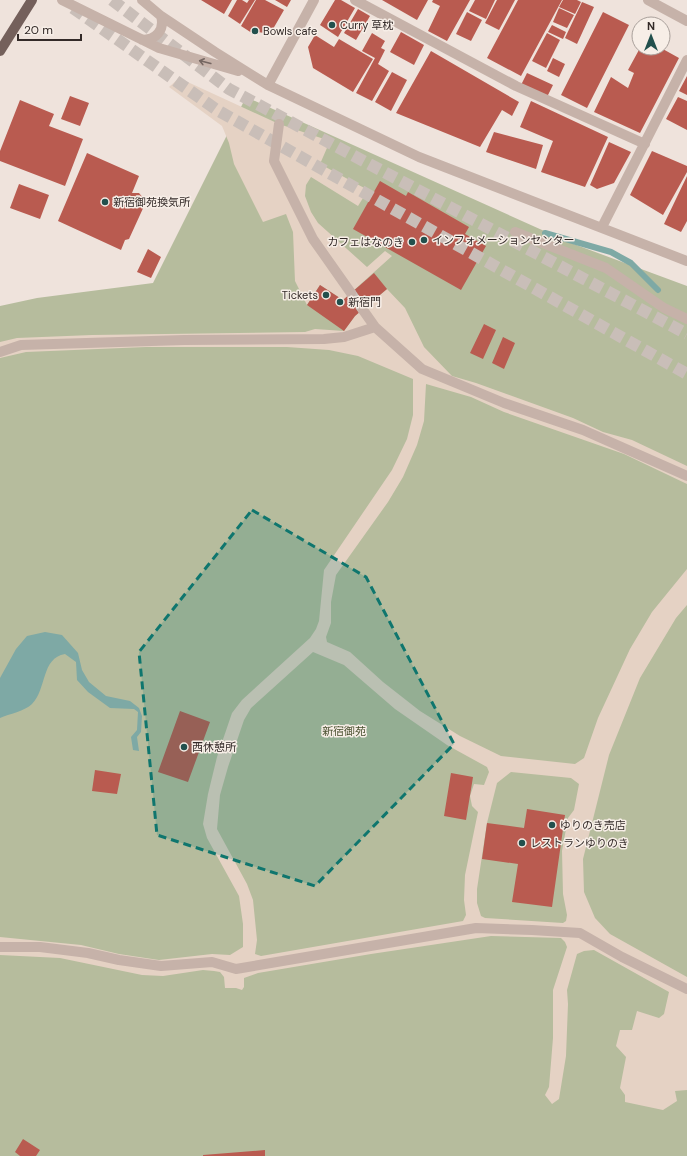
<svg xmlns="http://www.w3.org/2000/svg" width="687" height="1156" viewBox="0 0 687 1156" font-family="'DM Sans','Noto Sans JP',sans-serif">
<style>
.green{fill:#b6bc9d}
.plaza{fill:#e5d2c4;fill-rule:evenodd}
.water{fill:#7ea9a5}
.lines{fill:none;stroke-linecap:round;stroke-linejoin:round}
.stream{stroke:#7ea9a5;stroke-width:6}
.building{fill:#b95b50}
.minor-tunnel{stroke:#c9beb8;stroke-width:10;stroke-dasharray:10 5;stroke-linecap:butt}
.highway-tunnel{stroke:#c9beb8;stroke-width:12;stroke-dasharray:12 6;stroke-linecap:butt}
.minor{stroke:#c6b2a9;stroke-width:10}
.major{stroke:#74605b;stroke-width:10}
.oneway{stroke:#756762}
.marked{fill:#0f766e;fill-opacity:0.2;stroke:#0f766e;stroke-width:3;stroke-dasharray:8 5;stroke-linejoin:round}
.poi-dot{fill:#22504d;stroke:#f7eee7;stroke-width:1.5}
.labels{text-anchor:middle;stroke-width:3;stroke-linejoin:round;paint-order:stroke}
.poi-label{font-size:11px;fill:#332a28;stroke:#f7eee7;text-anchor:start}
.park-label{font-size:11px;fill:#484f2e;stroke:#f7eee7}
</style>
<rect width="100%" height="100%" fill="#efe3dc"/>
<path class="green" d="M246,97l325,146 116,43v870h-687v-850l37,-8 116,-15z"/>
<path class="plaza" d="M179,78l100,46 51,17 -10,23 48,26 -10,16 -47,-29 -5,8 -1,11 6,16 7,11 49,44 18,-16 7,5 -49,44 -23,-15 -13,20 -12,-24 -2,-49 -7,-18 -23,8 -29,-58 -5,-21 -7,-17 -53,-39z
M387,289l18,19 19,39 28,29 24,7 97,35 30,14 29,8 55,26v18l-63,-30 -120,-42 -33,-15 -45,-13 -2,37 -7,24 -14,32 -15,25 -52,73 -5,27v21l-5,14 1,5 23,10 33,30 37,29 40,25 41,20 74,8 9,-6 14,-40 32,-69 22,-37 35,-43v36l-11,13 -36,60 -31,77 -26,104 1,33 11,26 15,16 77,43v113l-12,1 2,10 -14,9 -38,-8v-7l-5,-7 6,-31 -10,-11 4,-16h12l5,-19 22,7 5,-4 5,-22 -75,-42 -10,1 -7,3 -10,36 1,14 -2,52 -7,43 -7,5 -7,-9 4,-8 4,-49v-48l14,-43 -2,-5 -4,-4 -70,-2 -120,18 -113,19 -14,5v9l-2,3 -6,-2h-11l-1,-11 -4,-5 -6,-1 -11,-1 -40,6 -21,-1 -82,-17 -60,-3v-18l81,8 38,9 40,6 53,-6 18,1 13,-8v-23l-4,-28 -32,-58 -4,-14 5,-30 9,-37 15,-44 10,-13 68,-62 6,-9 3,-8 5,-51 68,-100 15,-31 6,-24v-36l-55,-23 -29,-6 -42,-3h-141l-120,5 -26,6v-16l17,-4 75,-3 213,-3 10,-3 29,2 11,-15zM313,652l31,13 51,44 52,36 40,22 2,5 -5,13 -10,-1 -4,12 2,10 6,6 -13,63 -1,25 2,15 -3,6 -202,35 -6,-2 2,-14 -4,-40 -6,-16 -30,-55 3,-34 8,-28 16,-47 7,-12zM511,772l60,6 8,6 -5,26 -6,8 -6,33 1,43 4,21 -1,6 -3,2 -78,-5 -4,-2 -4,-13v-14l10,-66 10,-40z"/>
<path class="water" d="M45,632l17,3 16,18 4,17 7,12 17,14 24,5 9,7 3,8 -1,16 -4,5 2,14 -6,-1 -2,-13 6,-7 1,-18 -4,-3 -24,-1 -22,-16 -11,-12 -1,-18 -11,-8c-24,4 -18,35 -33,50 -7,7 -23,10 -32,14v-40l16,-29 11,-13z"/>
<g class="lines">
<path class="stream" d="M545,233l66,19 20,11 27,27"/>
</g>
<path class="building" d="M201,0h31l-8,14z
M237,0h5l5,3 2,-3h6l-15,24 -12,-8z
M256,0h9l19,10 -11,19 -4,-2 -4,6 -8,-1 -2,3 -14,-9z
M275,0h16l-4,7z
M335,0h6l14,8 -17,29 -18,-12z
M382,0h46l-11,20z
M433,0h37l-23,41 -19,-10 12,-25 -8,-4z
M475,0h20l-9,19 -17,-8z
M497,0h18l-16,30 -14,-7z
M518,0h44l-41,76 -34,-18z
M563,0h14l4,2 -6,12 -16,-7z
M582,2l12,5 -17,37 -12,-6z
M559,8l15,7 -7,13 -14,-6z
M358,9l12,7 -14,24 -12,-7z
M467,12l15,8 -11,21 -15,-7z
M603,12l26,13 -42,83 -26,-13z
M552,25l14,7 -3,7 -15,-7z
M401,32l23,13 -10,20 -24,-13z
M372,33l13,8 -4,7 4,2 -7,14 11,7 -17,30 -16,-8 19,-35 -13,-7z
M547,33l13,7 -14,28 -14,-7z
M315,35l19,12 5,-8 34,20 -20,33 -40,-24 -5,-21z
M640,48h21l18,10 -39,75 -46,-21 17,-35 17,11 6,-15 -6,-3z
M431,51l88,51 -7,14 -10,-6 -22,37 -84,-34z
M553,58l12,6 -6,13 -12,-6z
M392,72l15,8 -16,31 -16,-9z
M527,73l26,12 -6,12 -26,-12z
M687,76v19l-8,-4z
M70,96l19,7 -9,23 -19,-7z
M678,97l9,4v29l-21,-11z
M20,100l34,14 -5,12 34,13 -18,47 -65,-25v-10z
M531,101l77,36 -23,50 -44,-15 12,-31 -33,-14z
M494,132l49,13 -7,24 -50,-17z
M609,142l22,10 -17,31 -17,6 -7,-4z
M652,151l35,15v6l-24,43 -33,-20z
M87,153l52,23 -7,17h7l5,6 1,5 -16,35 -4,1 -4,10 -63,-29z
M687,176v45l-6,11 -17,-8z
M380,181l26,15 2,-4 61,35 -4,7 21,12 -25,44 -108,-61z
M19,184l30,11 -9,24 -30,-11z
M148,249l13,8 -10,21 -14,-6z
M374,273l13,16 -32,27 -11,15 -37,-26 13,-20 23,15z
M484,324l12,6 -13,29 -13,-6z
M503,337l12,6 -11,26 -12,-6z
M180,711l30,11 -22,60 -30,-10z
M95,770l26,4 -4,20 -25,-3z
M451,773l22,4 -7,43 -22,-4z
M527,809l38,6 -13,92 -40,-5 6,-38 -36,-5 5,-36 37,5z
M23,1139l17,11 -4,6h-16l-5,-4z
M265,1150v6h-62v-1z"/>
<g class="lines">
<path class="minor-tunnel" d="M351,293l12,17"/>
<path class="highway-tunnel" d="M112,0l117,89 458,245
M73,8l144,102 470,264"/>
<path class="minor" d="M62,0l97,48 79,23
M142,0l19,16 54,36 53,33 151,72 268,104
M355,0l161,86 129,58
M648,0l39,21
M142,40c14,0 23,-10 19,-24
M268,85l46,-85
M279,124l-5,37 39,78 38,54
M602,227l85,-167
M515,232l91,36 58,40 23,11
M363,310l12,17 47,42 82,34 79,27 104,46
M0,352l21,-7 163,-5 140,-1 20,-2 31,-10
M0,947h40l48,6 31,7 42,6 51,-4 24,7 240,-41 56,2 48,3 42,24 65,32"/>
<path class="major" d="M0,51l32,-51"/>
</g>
<defs><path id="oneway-shaft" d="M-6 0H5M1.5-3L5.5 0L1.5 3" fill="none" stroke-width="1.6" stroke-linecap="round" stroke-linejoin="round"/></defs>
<use class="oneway" href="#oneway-shaft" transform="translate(205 62) rotate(-166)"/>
<path class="marked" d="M252,510l114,67 88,167 -139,142 -158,-51 -18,-183z"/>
<g class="poi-dot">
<circle cx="332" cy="25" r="4"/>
<circle cx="255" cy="31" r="4"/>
<circle cx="105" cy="202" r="4"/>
<circle cx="424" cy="240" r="4"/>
<circle cx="412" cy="242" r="4"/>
<circle cx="326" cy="295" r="4"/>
<circle cx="340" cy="302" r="4"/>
<circle cx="184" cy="747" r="4"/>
<circle cx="552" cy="825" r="4"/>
<circle cx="522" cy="843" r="4"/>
</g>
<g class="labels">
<g class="poi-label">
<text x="340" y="29">Curry 草枕</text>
<text x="263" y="35">Bowls cafe</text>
<text x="113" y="206">新宿御苑換気所</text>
<text x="432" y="244">インフォメーションセンター</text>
<text x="404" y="246" text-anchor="end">カフェはなのき</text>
<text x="318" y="299" text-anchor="end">Tickets</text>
<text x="348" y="306">新宿門</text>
<text x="192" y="751">西休憩所</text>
<text x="560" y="829">ゆりのき売店</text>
<text x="530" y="847">レストランゆりのき</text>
</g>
<g class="park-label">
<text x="344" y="735">新宿御苑</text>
</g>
</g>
<g transform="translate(651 36)"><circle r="19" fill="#f7eee7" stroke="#a9a09b"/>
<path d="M0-3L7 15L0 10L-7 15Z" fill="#22504d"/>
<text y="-6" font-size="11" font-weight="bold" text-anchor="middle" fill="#332a28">N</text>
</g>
<path d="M18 34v6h63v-6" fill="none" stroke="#332a28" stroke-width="2"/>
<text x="24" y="34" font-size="12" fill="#332a28" stroke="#f7eee7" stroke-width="3" paint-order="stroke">20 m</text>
</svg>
